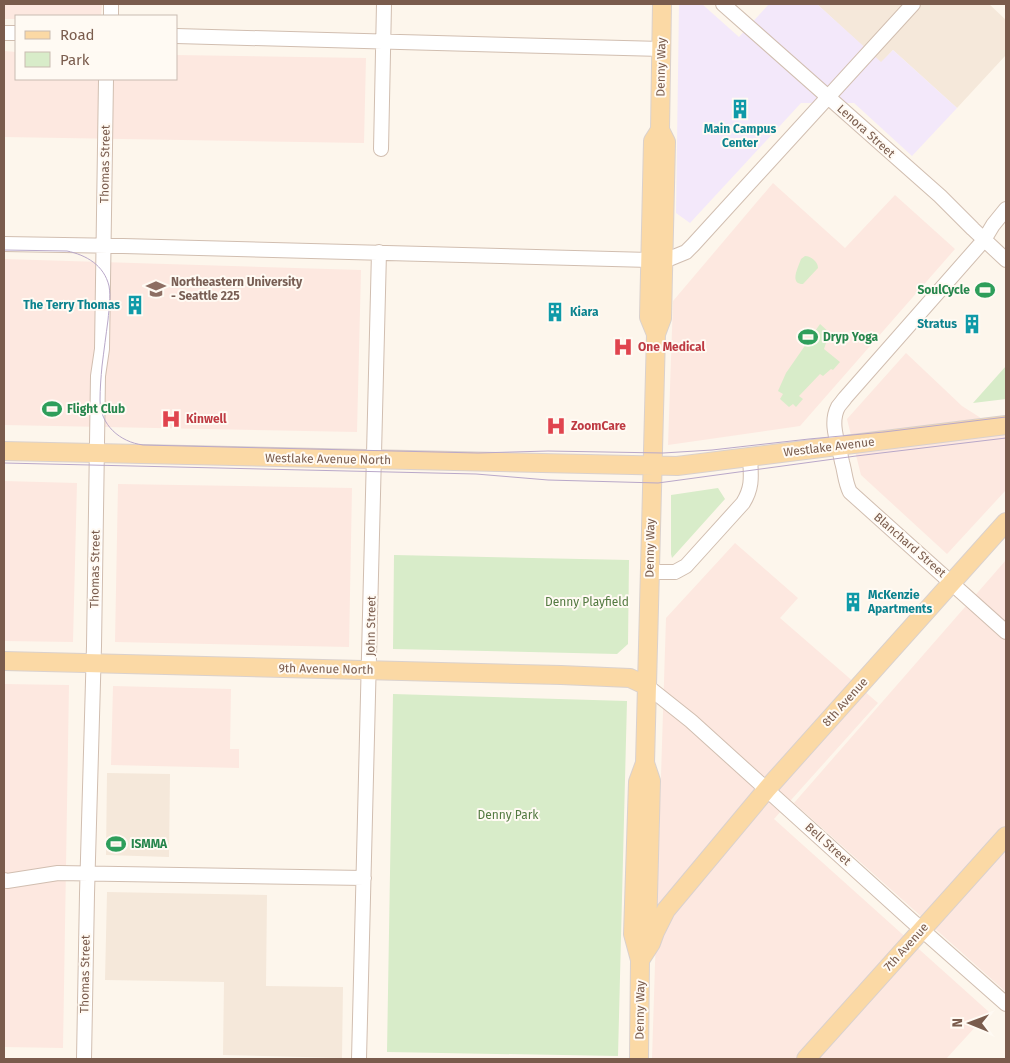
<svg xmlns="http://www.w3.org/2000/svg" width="1010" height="1063" viewBox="0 0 1010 1063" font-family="'Fira Sans',sans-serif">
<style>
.residential{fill:#f5e8da}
.commercial{fill:#fde8e0}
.education{fill:#f3e8fa}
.green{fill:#d8ecc9}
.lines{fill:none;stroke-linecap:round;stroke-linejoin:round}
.minor-casing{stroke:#d1beb0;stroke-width:16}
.major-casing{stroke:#dad1cd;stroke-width:20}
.minor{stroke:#fff;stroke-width:14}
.major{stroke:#fbd9a5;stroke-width:18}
.tram{stroke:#b9a8c9;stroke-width:1}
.labels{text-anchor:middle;stroke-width:4;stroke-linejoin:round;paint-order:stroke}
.street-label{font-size:12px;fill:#7a5c4d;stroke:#fffaf3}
.culture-label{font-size:12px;font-weight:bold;fill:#0d838f;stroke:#fffaf3;text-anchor:end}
.education-label{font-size:12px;font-weight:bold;fill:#785e54;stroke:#fffaf3;text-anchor:start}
.leisure-label{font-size:12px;font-weight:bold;fill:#27864d;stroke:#fffaf3;text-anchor:start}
.health-label{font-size:12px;font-weight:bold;fill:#be3a42;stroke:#fffaf3;text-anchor:start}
.park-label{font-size:12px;fill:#537a41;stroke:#fffaf3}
</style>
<rect width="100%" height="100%" fill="#fdf6ec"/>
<path class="residential" d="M817,4h172l17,16v35l-49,53 -64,-58 -12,13z
M107,773l63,1 -1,83 -63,-2z
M107,892l160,3 -1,91 77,1 -1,71 -119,-3 1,-73 -119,-2z"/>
<path class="commercial" d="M4,4h98l-1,12h-85v3h-12z
M4,51l12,1v27h160v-24l190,3 -2,85 -360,-6z
M773,183l72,65 50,-53 60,54 -155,177 -132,19 5,-144z
M4,259l357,11 -4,162 -353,-7z
M906,353l56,53 44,28v56l-59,64 -86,-79 -14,-56z
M4,481l73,2 -4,159 -69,-1z
M118,484l234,4 -3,159 -234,-5z
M735,543l63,55 -18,20 98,85 -104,116 215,193 -43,47h-294l14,-441z
M1006,560v432l-212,-189z
M4,684l65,1 -6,363 -59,-1z
M113,686l118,3 -1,60h9v19l-128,-3z"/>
<path class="education" d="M679,4h23l37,33 30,-33h48l64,58 12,-12 64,58 -45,48 -58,-53h-53l-111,120 -14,-10z"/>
<path class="green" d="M805,256c6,0 13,6 13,12l-15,16c-14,0 -5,-16 -2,-25z
M820,324l10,9 -6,8 2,2 -2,6 16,13 -7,8 -2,-1 -8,7 -3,-2 -21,22 4,3 -7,8 -3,-3 -4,3 -9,-8 3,-5 -5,-3 8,-18z
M1006,366v33l-33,4z
M718,488l7,11 -53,59 -1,-4v-59z
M394,555l235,5 -1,84 -11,10 -224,-5z
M393,694l234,7 -9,355 -231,-4z"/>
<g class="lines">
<defs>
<path id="minor" d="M723,4l217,192 33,33 33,31
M111,16v-12
M4,33h12
M176,36l486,13
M381,149l3,-145
M1006,209l-13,16 -9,15 -139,158c-2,3 -5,6 -7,9 -9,17 1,38 4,55 3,10 3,20 8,30l156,140
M4,244l119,2 527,14
M664,261l22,-9 7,-7 220,-241
M650,572h25l11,-6 57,-63c10,-16 8,-27 7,-46
M647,686l44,35 221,200 94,83
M4,880l3,1 51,-8 306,5
M84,1059l3,-165 7,-248 4,-270 4,-27 4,-270
M359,1059l20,-807"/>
<path id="major" d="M656,334l-7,-17 4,-176 7,-11
M4,451l673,15 144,-18 185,-23
M4,661l557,14 69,3 17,8
M640,960l-7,-26 5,-152 7,-19 11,-429 6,-16 4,-176 -6,-12 2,-126
M640,960l11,-17 4,-11 11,-22 101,-121 239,-267
M639,1059l1,-99 7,-26 4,-153 -6,-18
M806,1059l200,-223"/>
</defs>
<use href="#minor" class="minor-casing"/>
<use href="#major" class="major-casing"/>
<use href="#minor" class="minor"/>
<use href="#major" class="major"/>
<path class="tram" d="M4,250l63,1c19,4 37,14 42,35 2,11 0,22 -1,34 -2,15 -4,30 -6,46 -1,11 -2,23 -2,34 0,25 20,42 43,45l335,8 70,-2 115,2 49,-3 97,-11 75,-7 122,-15
M4,463l472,11 72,6 110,3 198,-27 150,-18"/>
</g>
<defs>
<symbol id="building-bare" viewBox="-9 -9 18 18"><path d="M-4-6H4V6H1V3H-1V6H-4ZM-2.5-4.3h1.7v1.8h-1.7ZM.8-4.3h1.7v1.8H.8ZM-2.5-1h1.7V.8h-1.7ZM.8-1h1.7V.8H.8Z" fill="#0f9aa8" stroke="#fffaf3" stroke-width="2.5" paint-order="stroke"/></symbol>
<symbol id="university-bare" viewBox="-9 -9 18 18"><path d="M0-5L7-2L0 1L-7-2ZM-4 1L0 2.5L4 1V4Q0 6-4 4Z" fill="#8d6e63" stroke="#fffaf3" stroke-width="2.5" paint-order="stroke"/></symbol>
<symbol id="stadium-bare" viewBox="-9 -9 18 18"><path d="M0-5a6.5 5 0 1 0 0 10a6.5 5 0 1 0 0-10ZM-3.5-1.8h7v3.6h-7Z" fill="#2e9e5b" stroke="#fffaf3" stroke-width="2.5" paint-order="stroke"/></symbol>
<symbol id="hospital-bare" viewBox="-9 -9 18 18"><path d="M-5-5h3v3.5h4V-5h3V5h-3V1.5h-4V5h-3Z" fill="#e0444e" stroke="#fffaf3" stroke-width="2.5" paint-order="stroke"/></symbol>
</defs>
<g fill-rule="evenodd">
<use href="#building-bare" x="726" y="95" width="28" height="28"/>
<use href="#university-bare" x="142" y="275" width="28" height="28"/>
<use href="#stadium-bare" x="971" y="276" width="28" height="28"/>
<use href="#building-bare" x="121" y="291" width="28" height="28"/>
<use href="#building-bare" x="541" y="298" width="28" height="28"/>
<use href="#building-bare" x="958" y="310" width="28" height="28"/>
<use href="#stadium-bare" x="794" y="323" width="28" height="28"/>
<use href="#hospital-bare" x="609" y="333" width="28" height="28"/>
<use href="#stadium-bare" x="38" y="395" width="28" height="28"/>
<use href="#hospital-bare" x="157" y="405" width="28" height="28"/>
<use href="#hospital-bare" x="542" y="412" width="28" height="28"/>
<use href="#building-bare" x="839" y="588" width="28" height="28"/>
<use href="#stadium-bare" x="102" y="830" width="28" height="28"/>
</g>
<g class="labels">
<g class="street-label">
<text transform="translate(661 67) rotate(-89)" y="4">Denny Way</text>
<text transform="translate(866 131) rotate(42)" y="4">Lenora Street</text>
<text transform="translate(105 164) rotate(-89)" y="4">Thomas Street</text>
<text transform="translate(829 447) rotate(-7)" y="4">Westlake Avenue</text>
<text transform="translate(328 459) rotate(1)" y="4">Westlake Avenue North</text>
<text transform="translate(910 545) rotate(41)" y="4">Blanchard Street</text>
<text transform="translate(650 548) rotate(-89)" y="4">Denny Way</text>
<text transform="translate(95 569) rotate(-89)" y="4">Thomas Street</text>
<text transform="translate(371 626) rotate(-89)" y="4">John Street</text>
<text transform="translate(326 669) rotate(1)" y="4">9th Avenue North</text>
<text transform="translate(845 702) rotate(-48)" y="4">8th Avenue</text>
<text transform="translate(828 844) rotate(42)" y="4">Bell Street</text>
<text transform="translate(906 947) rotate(-48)" y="4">7th Avenue</text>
<text transform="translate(85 974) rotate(-89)" y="4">Thomas Street</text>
<text transform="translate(640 1010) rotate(-89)" y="4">Denny Way</text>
</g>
<g class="culture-label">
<text x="740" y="133" text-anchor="middle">Main Campus<tspan x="740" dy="14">Center</tspan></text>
<text x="120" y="309">The Terry Thomas</text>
<text x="570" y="316" text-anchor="start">Kiara</text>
<text x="957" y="328">Stratus</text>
<text x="868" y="599" text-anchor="start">McKenzie<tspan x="868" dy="14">Apartments</tspan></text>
</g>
<g class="education-label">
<text x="171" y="286">Northeastern University<tspan x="171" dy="14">- Seattle 225</tspan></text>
</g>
<g class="leisure-label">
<text x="970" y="294" text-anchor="end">SoulCycle</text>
<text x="823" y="341">Dryp Yoga</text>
<text x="67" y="413">Flight Club</text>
<text x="131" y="848">ISMMA</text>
</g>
<g class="health-label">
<text x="638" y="351">One Medical</text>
<text x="186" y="423">Kinwell</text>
<text x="571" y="430">ZoomCare</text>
</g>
<g class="park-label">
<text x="587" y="606">Denny Playfield</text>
<text x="508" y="819">Denny Park</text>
</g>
</g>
<rect width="1010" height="1063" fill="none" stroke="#7a5c4d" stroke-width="10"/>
<rect x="15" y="15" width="162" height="65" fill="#fffaf3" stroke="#cabbb1"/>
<rect x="25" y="31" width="25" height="8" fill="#fbd9a5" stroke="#cabbb1"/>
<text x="60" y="40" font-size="15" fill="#7a5c4d">Road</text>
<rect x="25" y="52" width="25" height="15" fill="#d8ecc9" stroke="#cabbb1"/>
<text x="60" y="65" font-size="15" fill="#7a5c4d">Park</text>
<g transform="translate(970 1023) rotate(271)" stroke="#fffaf3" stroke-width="4" paint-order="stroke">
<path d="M0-4L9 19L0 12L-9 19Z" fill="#7a5c4d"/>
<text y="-8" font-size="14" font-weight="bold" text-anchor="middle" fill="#7a5c4d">N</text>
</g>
</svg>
